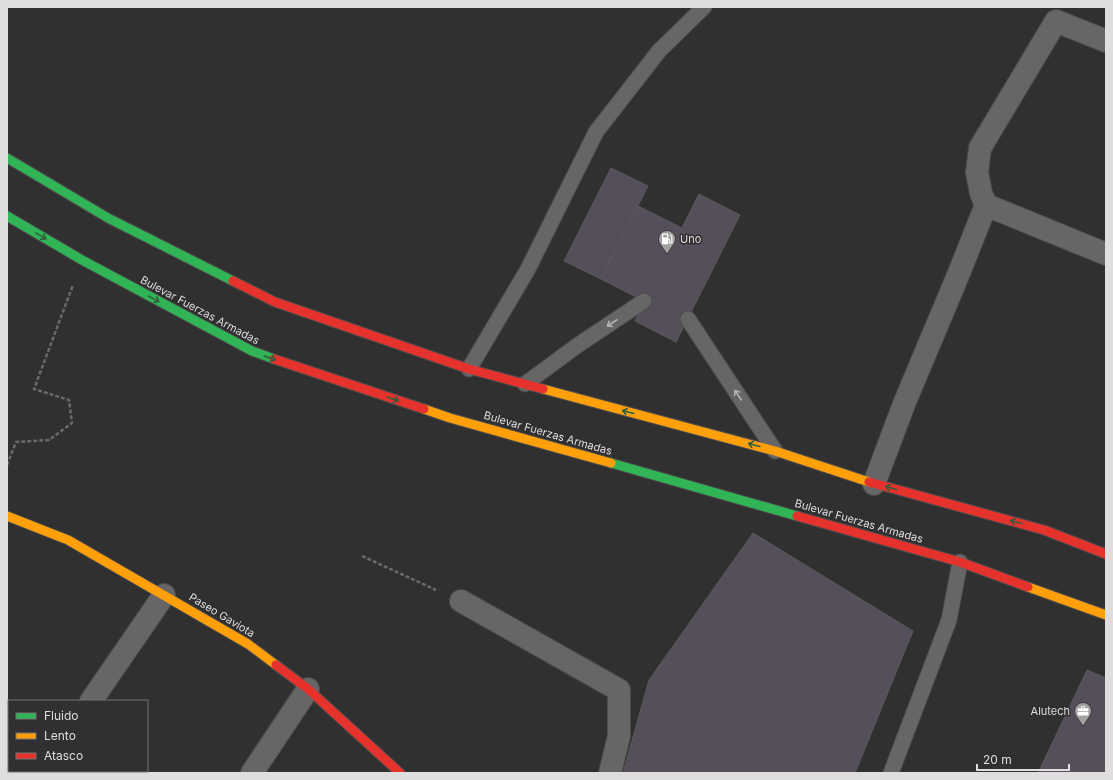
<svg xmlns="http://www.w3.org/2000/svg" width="1113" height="780" viewBox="0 0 1113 780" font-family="Inter,sans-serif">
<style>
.building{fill:#554e5b;stroke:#5a5a5a}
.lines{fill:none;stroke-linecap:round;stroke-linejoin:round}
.lane-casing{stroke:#4c4c4c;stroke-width:17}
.street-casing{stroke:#4c4c4c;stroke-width:24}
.fast-casing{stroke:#4c4c4c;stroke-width:11}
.slow-casing{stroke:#4c4c4c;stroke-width:11}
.jam-casing{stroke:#4c4c4c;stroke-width:11}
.path{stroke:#6b6a6b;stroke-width:2.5;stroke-dasharray:4 2;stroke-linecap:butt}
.lane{stroke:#666;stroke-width:15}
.street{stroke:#666;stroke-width:22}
.fast{stroke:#30b455;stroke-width:9}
.slow{stroke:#ff9f0a;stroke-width:9}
.jam{stroke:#e5322d;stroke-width:9}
.oneway{stroke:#315e3e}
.oneway2{stroke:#b5b3b4}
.labels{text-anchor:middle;stroke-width:3;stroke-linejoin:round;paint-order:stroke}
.poi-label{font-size:11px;fill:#dfddde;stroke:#312f31;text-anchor:start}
.street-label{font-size:11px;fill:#dfddde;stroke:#312f31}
</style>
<rect width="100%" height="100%" fill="#303030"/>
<path class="building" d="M611,168l37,18 -47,93 -37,-18z
M699,194l41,21 -64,127 -41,-21 9,-20 -43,-22 37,-73 44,22z
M753,533l160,98 -58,142h-232l26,-93z
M1087,670l19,8v95h-68z"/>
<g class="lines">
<defs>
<path id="lane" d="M688,319l87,132
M469,369l59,-100 68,-137 63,-81 45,-44
M525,384l53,-39 66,-44
M891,773l58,-153 11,-58"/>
<path id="street" d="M986,205l120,49
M874,484l30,-80 55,-131 27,-68 -5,-12 -4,-21 3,-24 76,-127 50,20
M461,601l158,89v46l-9,37
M91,701l73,-106
M42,773l2,-2
M252,773l56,-84"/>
<path id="fast" d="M7,158l101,60 125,63
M7,216l75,44 170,91 22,8
M611,463l186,53"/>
<path id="slow" d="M543,389l232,62 94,31
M424,409l26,9 161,45
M7,516l61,24 180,104 28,21
M1028,587l78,28"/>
<path id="jam" d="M233,281l42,21 194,67 74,20
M274,359l150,50
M869,482l175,48 62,24
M797,516l163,46 68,25
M276,665l32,24 92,84"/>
</defs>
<use href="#lane" class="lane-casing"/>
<use href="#street" class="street-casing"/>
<use href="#fast" class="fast-casing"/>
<use href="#slow" class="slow-casing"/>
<use href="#jam" class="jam-casing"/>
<path class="path" d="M7,465l9,-23 33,-2 23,-17 -3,-23 -35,-11 39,-104
M362,556l74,34"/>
<use href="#lane" class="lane"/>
<use href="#street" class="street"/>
<use href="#fast" class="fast"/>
<use href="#slow" class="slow"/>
<use href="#jam" class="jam"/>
</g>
<defs><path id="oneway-shaft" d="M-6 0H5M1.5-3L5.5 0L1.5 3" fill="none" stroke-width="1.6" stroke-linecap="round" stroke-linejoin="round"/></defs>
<g class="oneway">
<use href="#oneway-shaft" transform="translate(41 236) rotate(31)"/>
<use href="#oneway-shaft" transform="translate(154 299) rotate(28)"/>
<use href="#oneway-shaft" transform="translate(270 358) rotate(19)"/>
<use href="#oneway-shaft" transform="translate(393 399) rotate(19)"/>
<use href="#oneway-shaft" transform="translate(628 412) rotate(-165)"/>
<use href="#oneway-shaft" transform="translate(754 445) rotate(-165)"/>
<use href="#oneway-shaft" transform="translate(891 488) rotate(-165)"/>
<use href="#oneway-shaft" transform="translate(1016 522) rotate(-165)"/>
</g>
<g class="oneway2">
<use href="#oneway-shaft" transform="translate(612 323) rotate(147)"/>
<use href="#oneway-shaft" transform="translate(738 395) rotate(-124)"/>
</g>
<defs>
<symbol id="fuel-pin" viewBox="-11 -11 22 30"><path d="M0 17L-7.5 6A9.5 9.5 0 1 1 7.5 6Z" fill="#a2a0a1" stroke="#312f31"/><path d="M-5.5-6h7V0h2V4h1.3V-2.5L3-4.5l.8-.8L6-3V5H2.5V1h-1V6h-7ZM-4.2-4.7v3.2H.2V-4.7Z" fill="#fff"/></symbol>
<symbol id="office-pin" viewBox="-11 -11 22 30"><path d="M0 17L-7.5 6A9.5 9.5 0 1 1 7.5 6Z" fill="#a2a0a1" stroke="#312f31"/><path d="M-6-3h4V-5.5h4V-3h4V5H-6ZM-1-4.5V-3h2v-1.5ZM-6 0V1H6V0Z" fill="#fff"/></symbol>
</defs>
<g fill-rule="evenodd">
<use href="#fuel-pin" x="657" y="229" width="20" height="27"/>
<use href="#office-pin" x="1073" y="701" width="20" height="27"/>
</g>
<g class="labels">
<g class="poi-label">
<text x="680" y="243">Uno</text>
<text x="1070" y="715" text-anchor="end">Alutech</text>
</g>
<g class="street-label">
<text transform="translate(200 310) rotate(28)" y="4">Bulevar Fuerzas Armadas</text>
<text transform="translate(548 433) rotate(16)" y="4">Bulevar Fuerzas Armadas</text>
<text transform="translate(859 521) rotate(16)" y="4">Bulevar Fuerzas Armadas</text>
<text transform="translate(222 615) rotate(31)" y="4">Paseo Gaviota</text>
</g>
</g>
<rect width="1113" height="780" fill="none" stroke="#dfddde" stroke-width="16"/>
<rect x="8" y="700" width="140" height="72" fill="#312f31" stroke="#777576"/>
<rect x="16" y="713" width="20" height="6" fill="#30b455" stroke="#777576"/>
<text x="44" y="720" font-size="12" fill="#dfddde">Fluido</text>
<rect x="16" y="733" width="20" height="6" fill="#ff9f0a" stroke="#777576"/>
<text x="44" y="740" font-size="12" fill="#dfddde">Lento</text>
<rect x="16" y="753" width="20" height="6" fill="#e5322d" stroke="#777576"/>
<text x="44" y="760" font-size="12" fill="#dfddde">Atasco</text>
<path d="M977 764v6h92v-6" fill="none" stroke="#dfddde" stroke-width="2"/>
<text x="983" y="764" font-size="12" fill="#dfddde" stroke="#312f31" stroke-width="3" paint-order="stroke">20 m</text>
</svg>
